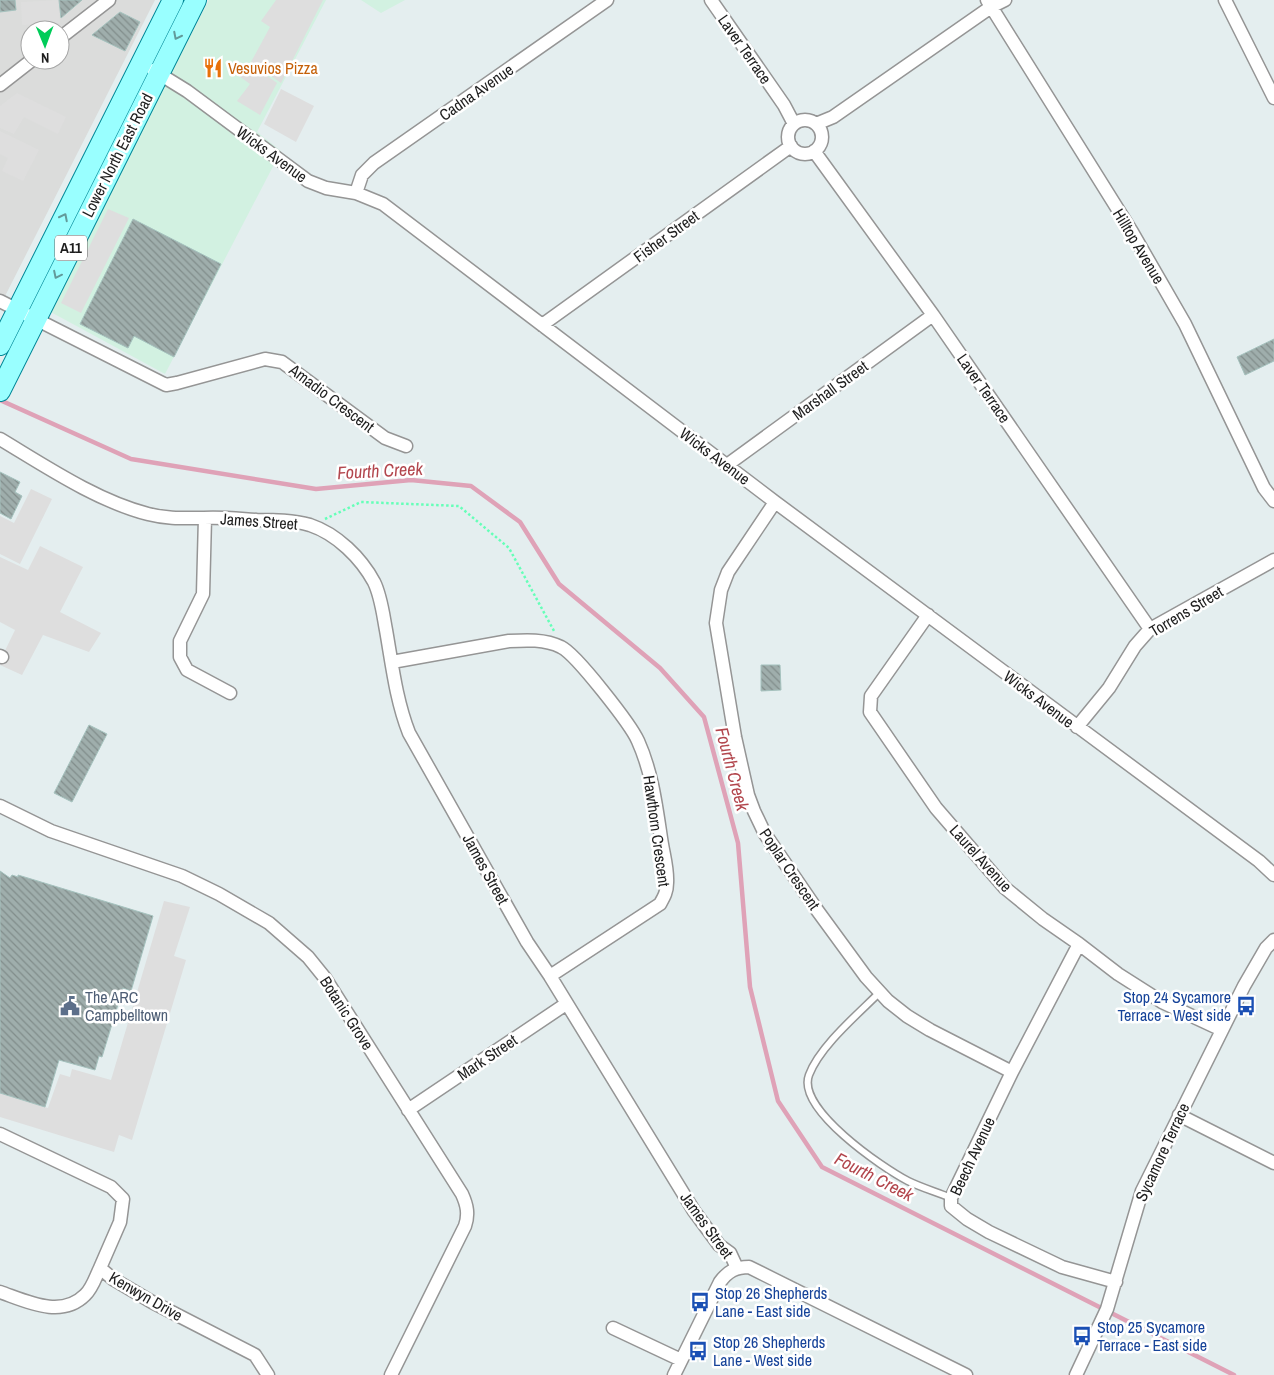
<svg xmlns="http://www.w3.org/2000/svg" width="1274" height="1375" viewBox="0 0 1274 1375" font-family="'Archivo Narrow',sans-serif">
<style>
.residential{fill:#dbdcdb;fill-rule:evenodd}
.commercial{fill:#d2f1e1}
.parking{fill:#dedede}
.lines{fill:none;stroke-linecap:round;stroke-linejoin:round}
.stream{stroke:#dfa2b7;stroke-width:4.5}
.building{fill:url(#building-back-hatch);stroke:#a5c2be}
.lane-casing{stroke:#959595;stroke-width:9}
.street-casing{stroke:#959595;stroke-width:15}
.primary-casing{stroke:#008898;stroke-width:22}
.path{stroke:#65ffb8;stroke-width:2.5;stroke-dasharray:2.5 2.5;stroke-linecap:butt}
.lane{stroke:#fff;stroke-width:6}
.street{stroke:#fff;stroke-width:12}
.primary{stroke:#9ff;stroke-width:20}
.oneway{stroke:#629a9a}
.labels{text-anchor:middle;stroke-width:5;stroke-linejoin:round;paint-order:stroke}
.shield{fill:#fff;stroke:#626262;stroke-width:1}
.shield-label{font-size:15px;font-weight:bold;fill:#1e1e1e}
.street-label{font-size:16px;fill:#1e1e1e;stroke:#fff}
.food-label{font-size:16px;fill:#c56008;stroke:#fff;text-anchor:start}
.service-label{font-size:16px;fill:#4e5e75;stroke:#fff;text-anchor:start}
.transit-label{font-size:16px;fill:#164399;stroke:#fff;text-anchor:start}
.water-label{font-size:18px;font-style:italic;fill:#b2464d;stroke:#fff}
</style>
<defs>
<pattern id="building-back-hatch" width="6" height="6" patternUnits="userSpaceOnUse" patternTransform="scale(1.25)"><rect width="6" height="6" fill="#9faeac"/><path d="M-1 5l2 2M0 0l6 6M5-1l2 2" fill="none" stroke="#818d8b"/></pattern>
</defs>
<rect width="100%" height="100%" fill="#e4eeef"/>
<path class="residential" d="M0,0h155l-155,306zM30,30h30v30h-30z"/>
<path class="commercial" d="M209,0h117l-69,132 24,19 -116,223 -118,-64z
M361,0h44l-24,13z"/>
<path class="parking" d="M58,0l2,23 -38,2 -1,-23z
M276,0h47l-42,83 -30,-21 19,-35 -9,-6z
M249,63l28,20 -17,32 -23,-14 13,-17 -11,-8z
M281,89l33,17 -18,36 -32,-18z
M17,93l49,24 -8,17 -34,-17 -10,17 -14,-6v-22z
M0,131l39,19 -16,31 -21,-10 6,-13 -8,-4z
M108,209l21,9 -48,95 -20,-10z
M31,489l21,10 -32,65 -20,-10v-38l14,7z
M40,546l43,21 -23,45 41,21 -12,19 -46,-17 -21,40 -22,-10v-4l15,-31 -15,-8v-65l28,13z
M164,901l26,6 -16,49 12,4 -54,180 -13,-5 -5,17 -114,-35v-24l48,15 12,-34 10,3 2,-8 39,11z"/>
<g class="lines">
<path class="stream" d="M0,400l131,59 185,30 95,-9 60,6 49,36 39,62 101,84 44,49 34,126 12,144 28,114 44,66 412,208"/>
</g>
<path class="building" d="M0,0h15l1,10 -16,2z
M59,0h23l-21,18z
M120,12l20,10 -15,29 -33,-16z
M133,219l88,45 -47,93 -40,-21 -6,12 -48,-24z
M1274,339v22l-29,14 -8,-18z
M0,472l20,10 -5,10 7,4 -11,23 -11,-6z
M761,665h19l1,25 -20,1z
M89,725l18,9 -35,68 -18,-9z
M0,871l10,7 2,-3 6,2v-2l135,41 -22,75 -8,-3 -21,69 -3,-1 -4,14 -36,-10 -14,47 -45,-14z"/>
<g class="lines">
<defs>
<path id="lane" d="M880,992c-22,22 -60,54 -71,83 -13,34 74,93 99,106 14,7 29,11 43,17"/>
<path id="street" d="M711,0l73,105 10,19
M987,0l145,232 53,92 79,164 10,13
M1225,0l49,98
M60,38l49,-38
M153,70l34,21 121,90 18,7 30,5 27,11 392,298 484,359 15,14
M0,85l32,-25
M788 137a17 17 0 1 1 34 0a17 17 0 1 1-34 0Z
M816,124l17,-7 158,-110 14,-7
M814,151l119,164 217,314
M356,193l6,-18 12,-12 233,-163
M0,301l166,84 11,-2 88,-24 17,3 103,76 21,8
M542,325l249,-179
M0,439c45,27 97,62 148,75 19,5 37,4 56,4 18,-1 36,1 53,2 18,0 36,0 53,5 27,9 51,33 64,57 7,14 9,32 12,48 6,34 10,70 23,103l118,209 23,34 144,235 25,34 11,8 7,15
M727,465l206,-150
M775,502l-47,70 -7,18 -5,33 19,114 13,58 6,16 11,23 52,76 49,67 22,24 19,15 23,14 82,42
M205,518l-2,76 -23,47v16l7,13 43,23
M928,615l-57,81 -1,16 66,96 69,80 38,31 36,25 39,30 44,28 60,28
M0,656l2,1
M392,662l117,-21c17,-1 36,-2 52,6 15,7 70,78 77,94 14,31 18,64 23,97 2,15 7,30 6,45 0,9 -3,14 -7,21l-110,72
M1077,727l32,-39 26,-42 15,-17 124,-69
M0,806l51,25 131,45 37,18 50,29 39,34 17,21 137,216c5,11 7,20 3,32l-74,149
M1079,944l-67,128 -61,126v8l16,13 22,13 73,35 54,15
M408,1110l158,-106
M1179,1115l95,48
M0,1134l111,53 12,12 -3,23 -20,46 13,11 39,23 103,53 13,20
M0,1292c26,9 61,27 85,3 7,-6 11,-19 15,-27
M613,1328l68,32
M674,1375l46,-93c8,-11 16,-15 29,-15l217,108
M1076,1375l31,-66 35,-118 102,-205 22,-38 8,-8"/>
<path id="primary" d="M0,345l173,-345
M0,391l196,-391"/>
</defs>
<use href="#lane" class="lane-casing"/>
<use href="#street" class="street-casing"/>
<use href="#primary" class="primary-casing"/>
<path class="path" d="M325,519l36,-17 98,4 50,42 45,83"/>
<use href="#lane" class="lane"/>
<use href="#street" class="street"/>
<use href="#primary" class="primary"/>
</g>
<defs><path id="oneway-chevron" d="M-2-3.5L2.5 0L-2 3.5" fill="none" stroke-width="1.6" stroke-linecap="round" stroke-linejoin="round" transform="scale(1.25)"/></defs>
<g class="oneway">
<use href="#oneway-chevron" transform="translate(177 36) rotate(117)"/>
<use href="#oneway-chevron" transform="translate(64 217) rotate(-63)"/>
<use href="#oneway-chevron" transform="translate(57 275) rotate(116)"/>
</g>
<defs>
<symbol id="restaurant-bare" viewBox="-9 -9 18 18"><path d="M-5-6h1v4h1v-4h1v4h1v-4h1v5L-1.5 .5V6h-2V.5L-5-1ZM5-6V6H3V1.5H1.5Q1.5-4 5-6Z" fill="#e8710a" stroke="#fff" stroke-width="2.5" paint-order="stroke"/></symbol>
<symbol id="civic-bare" viewBox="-9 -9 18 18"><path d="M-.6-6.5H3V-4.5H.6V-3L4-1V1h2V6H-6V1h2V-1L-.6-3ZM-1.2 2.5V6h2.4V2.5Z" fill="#5c6f8a" stroke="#fff" stroke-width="2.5" paint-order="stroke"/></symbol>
<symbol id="bus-bare" viewBox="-9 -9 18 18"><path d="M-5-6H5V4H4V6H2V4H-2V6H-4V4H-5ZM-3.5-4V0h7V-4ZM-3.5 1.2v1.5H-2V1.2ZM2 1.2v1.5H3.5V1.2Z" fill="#1a4fb4" stroke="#fff" stroke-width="2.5" paint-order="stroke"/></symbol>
</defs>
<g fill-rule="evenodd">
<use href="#restaurant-bare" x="199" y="54" width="28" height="28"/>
<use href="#civic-bare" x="56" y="992" width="28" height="28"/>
<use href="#bus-bare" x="1232" y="992" width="28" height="28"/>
<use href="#bus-bare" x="686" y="1288" width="28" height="28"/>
<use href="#bus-bare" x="1068" y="1322" width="28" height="28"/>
<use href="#bus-bare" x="684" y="1337" width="28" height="28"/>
</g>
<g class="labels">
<rect class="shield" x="55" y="235.5" width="32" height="25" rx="4"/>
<g class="shield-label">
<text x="71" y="253">A11</text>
</g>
<g class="street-label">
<text transform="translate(745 49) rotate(55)" y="6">Laver Terrace</text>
<text transform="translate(476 92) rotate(-35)" y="6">Cadna Avenue</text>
<text transform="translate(272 154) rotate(36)" y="6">Wicks Avenue</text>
<text transform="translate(117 155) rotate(-63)" y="6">Lower North East Road</text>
<text transform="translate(666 236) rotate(-36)" y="6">Fisher Street</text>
<text transform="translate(1139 246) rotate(59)" y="6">Hilltop Avenue</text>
<text transform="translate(984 388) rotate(55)" y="6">Laver Terrace</text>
<text transform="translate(830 390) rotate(-36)" y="6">Marshall Street</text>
<text transform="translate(332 398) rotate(37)" y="6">Amadio Crescent</text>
<text transform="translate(715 456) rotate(37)" y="6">Wicks Avenue</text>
<text transform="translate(259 521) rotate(4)" y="6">James Street</text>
<text transform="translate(1186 611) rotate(-31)" y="6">Torrens Street</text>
<text transform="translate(1039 699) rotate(37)" y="6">Wicks Avenue</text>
<text transform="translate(657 831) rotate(82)" y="6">Hawthorn Crescent</text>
<text transform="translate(981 858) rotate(48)" y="6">Laurel Avenue</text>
<text transform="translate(486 869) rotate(61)" y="6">James Street</text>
<text transform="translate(790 869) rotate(56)" y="6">Poplar Crescent</text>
<text transform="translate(347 1013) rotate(57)" y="6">Botanic Grove</text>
<text transform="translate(487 1057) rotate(-34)" y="6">Mark Street</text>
<text transform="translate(1162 1152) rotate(-65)" y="6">Sycamore Terrace</text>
<text transform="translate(972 1156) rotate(-65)" y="6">Beech Avenue</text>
<text transform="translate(707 1225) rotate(54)" y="6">James Street</text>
<text transform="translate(146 1296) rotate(30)" y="6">Kenwyn Drive</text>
</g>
<g class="food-label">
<text x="228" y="74">Vesuvios Pizza</text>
</g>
<g class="service-label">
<text x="85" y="1003">The ARC<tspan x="85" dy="18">Campbelltown</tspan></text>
</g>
<g class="transit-label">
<text x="1231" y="1003" text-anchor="end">Stop 24 Sycamore<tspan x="1231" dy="18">Terrace - West side</tspan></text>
<text x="715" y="1299">Stop 26 Shepherds<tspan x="715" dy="18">Lane - East side</tspan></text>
<text x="1097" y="1333">Stop 25 Sycamore<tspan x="1097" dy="18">Terrace - East side</tspan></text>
<text x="713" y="1348">Stop 26 Shepherds<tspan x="713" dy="18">Lane - West side</tspan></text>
</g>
<g class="water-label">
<text transform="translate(380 471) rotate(-3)" y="6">Fourth Creek</text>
<text transform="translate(732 769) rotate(75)" y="6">Fourth Creek</text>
<text transform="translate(874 1177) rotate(27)" y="6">Fourth Creek</text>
</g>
</g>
<g transform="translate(45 45) rotate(179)"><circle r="24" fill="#ffffff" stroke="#a5a5a5"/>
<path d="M0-4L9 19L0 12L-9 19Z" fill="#00cc59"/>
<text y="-8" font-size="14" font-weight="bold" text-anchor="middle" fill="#1e1e1e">N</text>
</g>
</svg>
